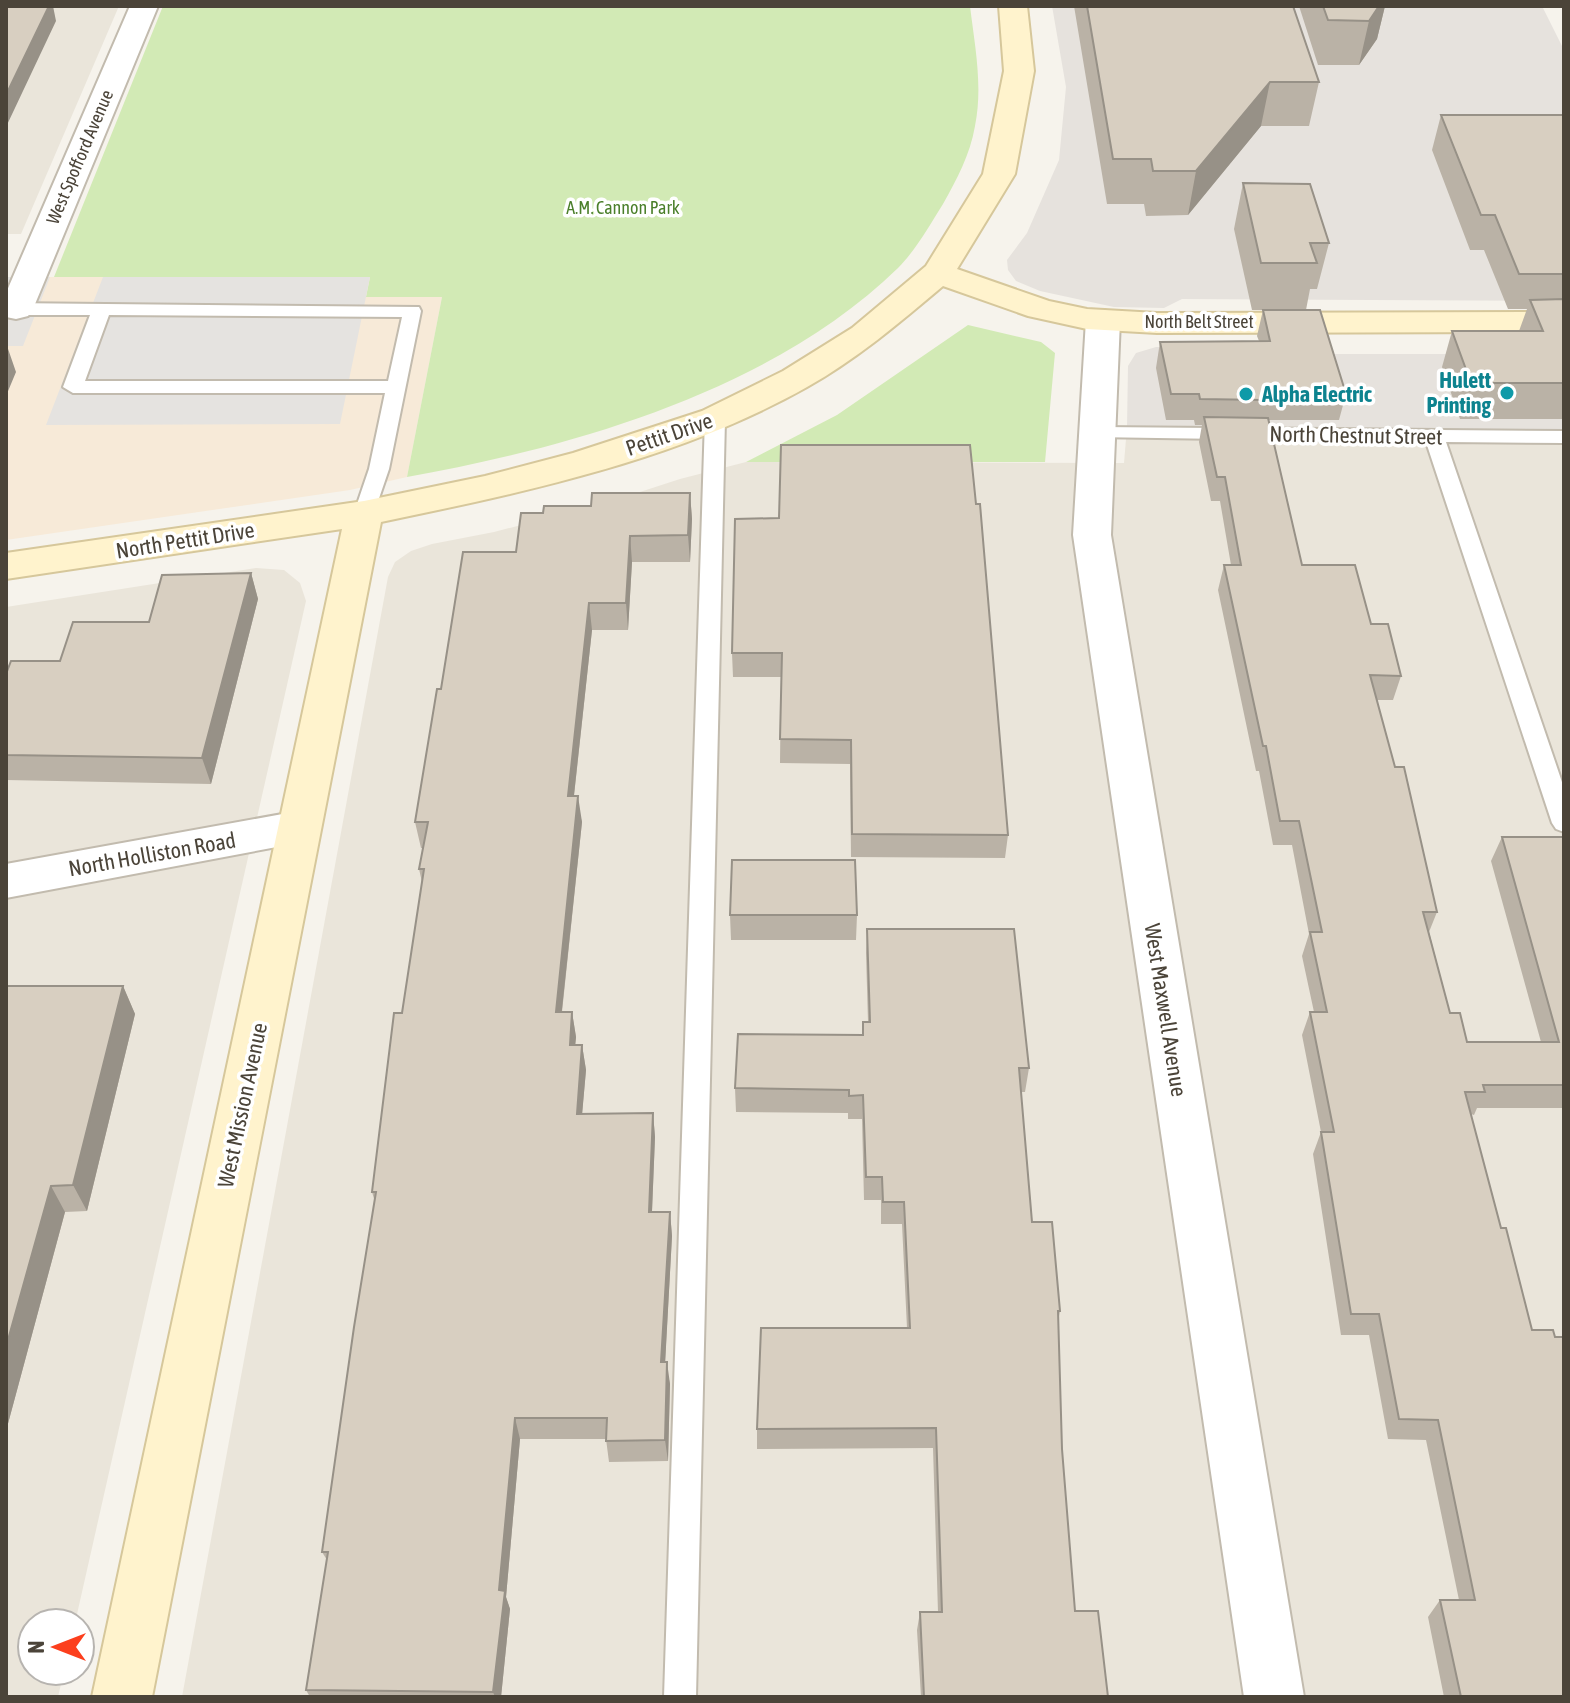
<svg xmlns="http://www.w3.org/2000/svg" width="1570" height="1703" viewBox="0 0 1570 1703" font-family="'Asap Condensed',sans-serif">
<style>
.residential{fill:#eae5da}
.commercial{fill:#f7ead8}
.industrial{fill:#e6e2dd}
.green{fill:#d2eab5}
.parking{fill:#e5e3e0}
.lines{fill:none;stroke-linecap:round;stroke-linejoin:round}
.lane-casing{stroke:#c2bbae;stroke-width:4}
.street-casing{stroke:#c2bbae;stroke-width:4}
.secondary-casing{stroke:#d6c79b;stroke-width:4}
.lane{fill:#fff;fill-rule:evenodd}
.street{fill:#fff;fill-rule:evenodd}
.secondary{fill:#fff3cd;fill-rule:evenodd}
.wall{fill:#bab2a6}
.shaded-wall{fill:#979187}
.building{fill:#d8cfc1;stroke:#979187;stroke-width:2}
.culture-dot{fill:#0f9aa8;stroke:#fff;stroke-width:3}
.labels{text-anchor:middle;stroke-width:7;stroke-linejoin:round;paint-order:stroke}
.far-street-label{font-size:18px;fill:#4b4439;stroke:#fff}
.far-park-label{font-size:18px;fill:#4a7f2a;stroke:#fff}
.culture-label{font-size:22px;font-weight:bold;fill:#0d838f;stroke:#fff;text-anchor:end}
.street-label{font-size:22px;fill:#4b4439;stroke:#fff}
</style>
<rect width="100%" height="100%" fill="#f6f3ec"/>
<path class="residential" d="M6,6h113l-98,228h-15z
M1127,427l437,3v1267h-1382l206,-1120 7,-15 16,-11 21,-7 62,-12 112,-29 74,-24 66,-17 378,1z
M256,568l28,2 16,13 6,18 -231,1022h-43v48h32l-6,26h-52v-1090z"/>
<path class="commercial" d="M6,277h364l-4,20h76l-35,180 -57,13 -344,50z"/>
<path class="industrial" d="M1052,6h490l22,44v251l-382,-2 -18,9 -50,-1 -74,-16 -24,-10 -8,-11 -1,-10 20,-27 32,-73 7,-73z
M1156,347h18l28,7h362v76l-437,-3 1,-61 8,-13z"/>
<path class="green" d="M163,6h807c5,41 13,80 5,120 -5,29 -18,53 -32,78 -13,21 -28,47 -45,64 -125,122 -324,179 -491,209l35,-180h-76l4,-20h-316z
M968,325l73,17 14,11 -10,109h-299l91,-47z"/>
<path class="parking" d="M6,277h44l-27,69h-17z
M103,277h267l-30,147 -294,1z"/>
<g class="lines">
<defs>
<path id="lane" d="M6,303l413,4 2,4 -32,158 -15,44 -10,7 -10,-7 15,-44 16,-76h-312l-10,-6 27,-72h-84zM109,315l293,2 -14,64h-303z
M715,413l10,6 -29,1278h-32l41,-1278z
M1099,427l465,4v12l-118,-1 118,346v44l-8,-3 -4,-6 -126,-381 -334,-5 -3,-4z"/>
<path id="street" d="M130,6h28l-125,303 -5,7 -12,3 -10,-2v-24z
M1103,310l12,3 5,7 -9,215 193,1162h-60l-171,-1162 13,-215 5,-7z
M299,811l15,5 7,12 -7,12 -308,58v-34z"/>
<path id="secondary" d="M999,6h28l7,65 -19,103 -58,95 92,32 38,8 70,4 407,-1v20l-407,1 -70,-4 -59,-13 -85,-30c-44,37 -86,73 -136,101 -129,73 -282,105 -426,135l-229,1175h-60l250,-1168 -336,50v-26l358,-52 121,-25 88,-23 129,-42 81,-40 69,-43 74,-62 57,-92 21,-103z"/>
</defs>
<use href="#lane" class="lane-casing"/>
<use href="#street" class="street-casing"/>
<use href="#secondary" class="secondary-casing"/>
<use href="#lane" class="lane"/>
<use href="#street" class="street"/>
<use href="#secondary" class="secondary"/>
</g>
<path class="wall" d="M1074,6h219l26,76 -10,44h-48l-73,89 -42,1 -2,-12h-37z
M1299,6h86l-8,33 -18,26h-41z
M1441,115h123v304h-104l-18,-52 10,-36h67l8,-22h-19l-24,-59h-14l-38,-100z
M1243,183l86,60 -12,46h-7l-4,21h-54l-18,-81z
M1263,310l83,84 -7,26h-70l33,145 69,59 30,52 -8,24h-16l18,67 42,145 -8,20 21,81 17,29h74l-50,-181 11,-24h62v271h-87l-3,7 -3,-1 93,583h-120l-16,-80 12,-17h19l-33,-160 -38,-1 -19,-104h-28l-28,-181 8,-22 -19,-97 8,-23h4l-12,-56 7,-22 -17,-89h-19l-14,-74h-3l-38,-181 6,-25h7l-11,-64h-9l-12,-59 3,-17h-7l-1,-5h-28l-10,-52 4,-26 99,-1 -2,-5z
M690,493l2,26 -2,43h-58l-4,68h-36l-18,166 8,26 -20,190h10l4,25 -1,8h7l4,25 -4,44 71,-1 2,24 -3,75h18l2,24 -7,126 5,22 -2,77 -59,1 -3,-23h-86l-14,158 4,12 -9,88h-191l-4,-7 21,-130 -5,-8 53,-350 -3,-10 30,-179 20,-131 -3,-13 4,-21h-2l-6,-26 26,-133 75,-137 27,-39z
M735,519l273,316 -3,23 -154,-1 -1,-93 -70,-1 1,-86h-48l-1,-24z
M251,573l7,26 -47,185 -205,-4v-106l54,-13 89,-39z
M730,915h127l-1,25h-125z
M867,929l162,139 -4,24h-4l11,130 28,89 -2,10 4,128 13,162 33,86h-187l-4,-67 3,-18h18l-5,-164 -176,1v-20l150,-101 -5,-104h-21v-24h-17l-2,-81h-14v-6l-112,-1 -1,-24 127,-53 1,-13h5l-2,-69z
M6,986h117l12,28 -48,197 -22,1 -59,219z"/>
<path class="shaded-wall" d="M47,6h6l3,15 -50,106v-32z
M1379,6h6l-8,33 -18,26 10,-44z
M1270,82l-9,44 -73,89 8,-44z
M6,343l10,29 -10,24z
M690,493l2,26 -2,43 -2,-27z
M630,536l2,26 -4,68 -2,-27z
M251,573l7,26 -47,185 -9,-26z
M589,603l3,27 -21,192 -3,-26z
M578,796l4,26 -23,215 -3,-25z
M123,986l12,28 -48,197 -14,-26z
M572,1012l4,25 -3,33 -3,-25z
M582,1045l4,25 -6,68 -3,-24z
M653,1113l2,24 -4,98 -2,-23z
M51,1186l14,26 -59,219v-84z
M670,1212l2,24 -8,148 -3,-22z
M667,1362l3,22 -2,77 -3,-21z
M515,1418l5,21 -14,158 4,12 -9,88h-6l-2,-5 6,-102z"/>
<path class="building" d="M6,6h43l-43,89z
M1087,6h206l26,76h-49l-74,89h-43l-2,-12h-38z
M1323,6h56l-10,15 -41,-1z
M1441,115h123v159h-45l-24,-59h-14z
M1243,183l67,1 19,59h-19l7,20h-56z
M1564,299v84h-93l-19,-52h91l-13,-31z
M1263,310h57l26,84h-83l1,6 -64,-1 -1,-5h-28l-11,-52 110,-1z
M1204,417l64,1 34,147h53l16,59h17l13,52 -31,-1 25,92h9l33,145h-14l27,101h10l7,29h92l-57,-205h62v248h-81l2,7h-20l36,136h5l26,102h21l2,7h9v360h-103l-21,-97h35l-37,-180 -39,-1 -20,-105h-28l-30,-182h13l-24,-120h17l-17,-80h12l-23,-111h-19l-14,-75h-3l-39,-181h17l-16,-88h-8z
M781,445h189l6,59h4l28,331 -156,-1 -1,-94 -71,-1 2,-86h-50l3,-134 44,-1z
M592,493h98l-2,42 -58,1 -4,67h-37l-21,193h10l-22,216h16l-2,33h12l-5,69 76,-1 -4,99h21l-9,150h6l-2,78 -59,1 1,-23h-92l-16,172 6,1 -12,101 -187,-2 22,-138h-6l32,-225 22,-135h-4l22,-179h8l22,-144h-5l9,-47h-13l22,-133h4l22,-137h53l5,-39h22l1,-7h47z
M251,573l-49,185 -196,-3v-81l5,-13h49l13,-39h76l13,-47z
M732,860h123l2,55h-127z
M867,929h147l15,139h-10l13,154h20l8,89h-2l4,138 13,162h23l10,86h-184l-4,-85h22l-6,-184 -179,1 4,-101h149l-6,-126h-21l-1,-25h-16l-3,-82 -14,1v-6l-114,-2 3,-54 125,1v-13h7z
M6,986h117l-50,199 -22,1 -45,161z"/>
<g class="culture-dot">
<circle cx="1507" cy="393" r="8"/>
<circle cx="1246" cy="394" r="8"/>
</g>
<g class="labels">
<g class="far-street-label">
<text transform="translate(80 157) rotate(-67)" y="6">West Spofford Avenue</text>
<text x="1199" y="328">North Belt Street</text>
</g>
<g class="far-park-label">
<text x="623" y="214">A.M. Cannon Park</text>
</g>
<g class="culture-label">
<text x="1491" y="388">Hulett<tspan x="1491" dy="25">Printing</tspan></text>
<text x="1262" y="402" text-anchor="start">Alpha Electric</text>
</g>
<g class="street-label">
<text transform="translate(669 434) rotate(-19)" y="8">Pettit Drive</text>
<text transform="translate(1356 435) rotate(1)" y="8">North Chestnut Street</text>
<text transform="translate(185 540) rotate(-9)" y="8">North Pettit Drive</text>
<text transform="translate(152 854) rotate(-10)" y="8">North Holliston Road</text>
<text transform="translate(1166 1010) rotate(81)" y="8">West Maxwell Avenue</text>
<text transform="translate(242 1105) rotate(-78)" y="8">West Mission Avenue</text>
</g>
</g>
<rect width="1570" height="1703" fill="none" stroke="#4b4439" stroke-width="16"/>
<g transform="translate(56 1647) rotate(270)"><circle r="38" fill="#ffffff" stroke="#b7b4b0" stroke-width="2"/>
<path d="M0-6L14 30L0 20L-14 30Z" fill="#fc3f1d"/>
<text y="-12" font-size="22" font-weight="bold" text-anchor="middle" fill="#4b4439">N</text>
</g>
</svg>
